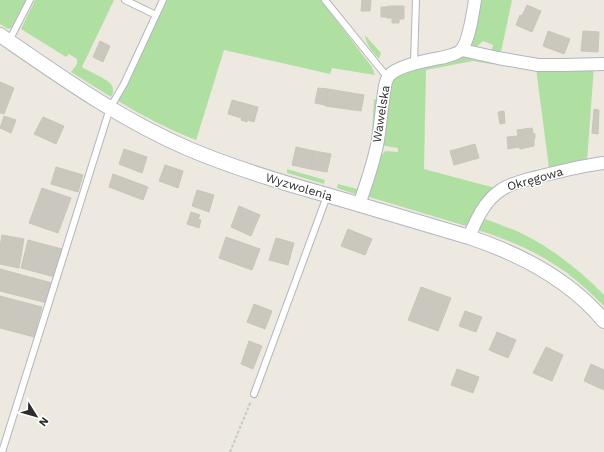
<svg xmlns="http://www.w3.org/2000/svg" width="604" height="452" viewBox="0 0 604 452" font-family="'Work Sans',sans-serif">
<style>
.green{fill:#afe0a1}
.building{fill:#c9c7be;stroke:#c9c5ba}
.lines{fill:none;stroke-linecap:round;stroke-linejoin:round}
.service-casing{stroke:#b4b5bf;stroke-width:8}
.minor-casing{stroke:#b4b5bf;stroke-width:14}
.tertiary-casing{stroke:#b4b5bf;stroke-width:16}
.path{stroke:#c8c8c8;stroke-width:2;stroke-dasharray:3 2;stroke-linecap:butt}
.service{stroke:#fff;stroke-width:6}
.minor{stroke:#fff;stroke-width:12}
.tertiary{stroke:#fff;stroke-width:14}
.labels{text-anchor:middle;stroke-width:3;stroke-linejoin:round;paint-order:stroke}
.street-label{font-size:12px;fill:#2d2d2d;stroke:#fff}
</style>
<rect width="100%" height="100%" fill="#ede9e0"/>
<path class="green" d="M0,0h27l-14,25 -2,3 -3,1 -8,-5z
M35,0h79l-32,67c8,5 21,10 28,16 4,4 4,10 1,14l-40,-25 6,-8v-5l-8,-5 -3,3 -45,-28z
M167,0h154l51,67 3,8 -43,-7 -2,6 -106,-24 -26,84 -2,6c-28,-11 -53,-24 -78,-39z
M477,0h35l-11,52 -10,1 2,-8 -10,-4 -9,8 -3,-2 -2,-3z
M365,35l16,18 -2,6c-6,-7 -13,-14 -14,-24z
M463,54l51,12 -24,-2 -17,-3 -47,9 -2,99 71,19 -26,36 -3,2 -100,-30 12,-42h5l2,-3 13,1v-4l-18,-3 7,-55 7,-13 7,-5z
M594,66l-7,95 -55,13 -1,-3 18,-3 -13,-100z
M374,99l5,2 -4,39 -17,55 -21,-7 1,-4 19,5 14,-39z
M287,169l38,11 -1,4 -37,-11z
M482,218c14,5 28,10 41,16 30,15 58,37 81,61v11c-12,-12 -24,-23 -37,-33 -27,-20 -58,-33 -89,-43z"/>
<path class="building" d="M362,0h9l-1,11h-9z
M527,5l14,6 -9,21 -16,-7 4,-10 2,1z
M388,6h16v13h-5v4h-7v-5h-5v-1h-6v-10h6z
M548,31l22,8 -6,15 -21,-8z
M583,31l16,1 -1,20 -17,-1z
M100,41l10,5 -7,16 -10,-5z
M0,82l14,6 -10,26 -4,-1z
M318,88l10,1 -3,16 -10,-2z
M328,89l36,6 -3,16 -36,-5z
M232,100l26,7 -4,15 -7,-2v2l-6,-2 1,-2 -14,-4z
M594,109l5,1 -1,24 -6,-1z
M504,111l1,12 -5,1 -2,-12z
M4,116l12,4 -5,13 -11,-5z
M43,117l21,9 -8,18 -22,-10z
M532,128l1,5 2,1v4l-1,2v6l-14,3 -1,-2 -11,2 -1,-12 11,-1 -1,-6z
M475,144l4,14 -25,7 -4,-14z
M296,147l18,4 -4,18 -18,-4z
M124,149l23,8 -5,16 -23,-9z
M314,151l17,3 -4,18 -17,-3z
M165,165l18,6 -5,17 -19,-7z
M56,167l27,8 -5,17 -27,-8z
M113,174l35,13 -5,13 -34,-13z
M42,188l29,10 -13,35 -29,-10z
M197,190l17,5 -5,17 -17,-6z
M239,206l21,9 -9,21 -20,-9z
M191,212l9,3 -2,4 3,1 -2,8 -12,-4z
M348,229l24,10 -7,16 -24,-9z
M2,235l22,4 -5,29 -19,-4v-18z
M226,237l34,12 -8,21 -33,-12z
M276,238l18,5 -6,22 -19,-5z
M28,240l34,9 -7,28 -34,-9z
M0,269l52,14 -5,20 -47,-12z
M421,287l30,11 -13,33 -30,-11z
M0,296l42,11 -8,30 -34,-9z
M254,304l18,7 -7,18 -18,-7z
M465,311l17,6 -6,15 -17,-6z
M497,332l19,8 -8,18 -19,-8z
M249,341l13,5 -9,23 -12,-5z
M546,347l17,8 -11,26 -19,-8z
M591,364l13,6v20l-20,-9z
M457,369l22,8 -6,16 -22,-8z"/>
<g class="lines">
<defs>
<path id="service" d="M125,0l31,15
M325,0l63,78
M9,41l21,-41
M414,63l2,-63
M254,394l73,-198
M2,452l108,-344 14,-24 39,-84"/>
<path id="minor" d="M462,50l36,8 40,7h25l41,-1
M359,205c7,-21 15,-42 19,-65 2,-13 3,-26 5,-39 1,-8 1,-17 5,-24 8,-12 42,-17 57,-20 5,-2 13,-3 16,-7 8,-8 12,-38 14,-50
M469,237c7,-17 16,-37 32,-47 8,-6 19,-8 28,-11 25,-6 50,-13 75,-16"/>
<path id="tertiary" d="M0,35c61,42 121,85 189,114 45,19 91,33 138,46 47,14 95,28 142,42 51,17 100,42 135,84"/>
</defs>
<use href="#service" class="service-casing"/>
<use href="#minor" class="minor-casing"/>
<use href="#tertiary" class="tertiary-casing"/>
<path class="path" d="M230,452l21,-51"/>
<use href="#service" class="service"/>
<use href="#minor" class="minor"/>
<use href="#tertiary" class="tertiary"/>
</g>
<g class="labels">
<g class="street-label">
<text transform="translate(381 114) rotate(-81)" y="4">Wawelska</text>
<text transform="translate(535 179) rotate(-16)" y="4">Okręgowa</text>
<text transform="translate(299 187) rotate(17)" y="4">Wyzwolenia</text>
</g>
</g>
<g transform="translate(36 416) rotate(127)" stroke="#ffffff" stroke-width="3" paint-order="stroke">
<path d="M0-3L7 15L0 10L-7 15Z" fill="#2d2d2d"/>
<text y="-6" font-size="11" font-weight="bold" text-anchor="middle" fill="#2d2d2d">N</text>
</g>
</svg>
